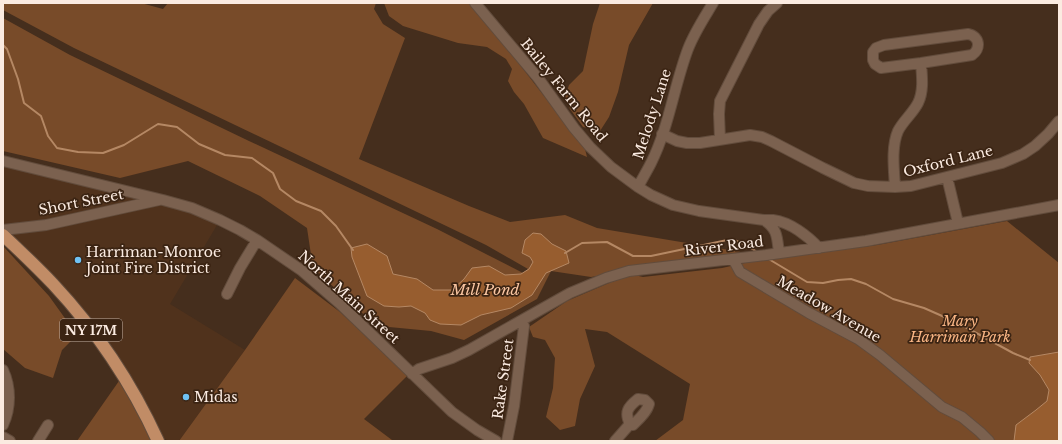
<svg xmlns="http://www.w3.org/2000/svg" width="1062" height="444" viewBox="0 0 1062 444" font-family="'Libre Baskerville',serif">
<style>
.built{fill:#50321c}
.green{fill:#784b29}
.water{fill:#975d2f;stroke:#b58864}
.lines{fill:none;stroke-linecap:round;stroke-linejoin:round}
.stream{stroke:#b58864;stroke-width:2}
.minor-casing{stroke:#624c3c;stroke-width:12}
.major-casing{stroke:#624c3c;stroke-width:14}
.minor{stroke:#7b614f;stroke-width:10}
.major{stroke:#c18c66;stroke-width:12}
.poi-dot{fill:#6fc2f4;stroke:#3b2413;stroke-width:1.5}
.labels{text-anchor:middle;stroke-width:3.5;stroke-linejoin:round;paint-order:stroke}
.shield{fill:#3b2413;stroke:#c1afa3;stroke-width:1}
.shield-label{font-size:13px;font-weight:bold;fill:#fbebe1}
.street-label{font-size:14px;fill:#fbebe1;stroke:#3b2413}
.poi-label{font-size:14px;fill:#fbebe1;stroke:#3b2413;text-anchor:start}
.park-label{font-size:14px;font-style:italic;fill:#f9b584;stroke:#3b2413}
.water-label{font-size:15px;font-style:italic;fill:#fac6a2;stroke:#3b2413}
</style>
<rect width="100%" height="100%" fill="#452e1d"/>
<path class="built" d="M3,161l217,59 -50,84 75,46 -66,91h-10l-15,-8 -42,-75 -109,-123z"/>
<path class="green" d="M3,3h138l22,6 5,-6h208l-2,6 9,15 22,14 -46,121 110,47 41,16 55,-7 32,13 144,24 -150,25 -40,-6 -14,28 -73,41 -33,-9 -42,-4 -27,-14 -49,-45 -6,-40 -47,-32 -72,-35 -68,17 -117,-27v-133l67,37 179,86 188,88 86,44 5,-4 -42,-24 -412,-197 -71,-38z
M384,3h88l113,146 2,8 -44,-19 -19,-34 -10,-12 -6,-11 4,-12 -6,-10 -19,-12 -29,-4 -55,-17 -14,-10z
M600,3h53l-24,42 -11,47 -9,25 -9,14 -17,-4 -13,-18 -5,-12 4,-12 14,-14 10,-47z
M1007,221l52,42v178h-404l28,-21 7,-36 -83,-52 -22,-3 10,37 -15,33 -5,27 -15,4 -14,-13 7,-29 2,-30 -10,-18 -12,-3 -4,-10 38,-26 63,-27 13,3 79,-9 27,-6 128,-17z
M3,246l46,50 28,39 -15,15 -9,28 -28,-10 -22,-19z
M295,278l45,34 68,63 -44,44 28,21 -1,1h-212l66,-91z
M119,381l20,32 13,28h-75z"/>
<path class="water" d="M533,233l8,1 11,10 14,7 3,12 -23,10 -14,22 -21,13 -30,7 -20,10 -21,-1 -10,-4 -5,-7 -14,-7 -12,1 -15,-1 -17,-10 -15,-39 -1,-9 16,-4 20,12 6,18 24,5 16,11h19l12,-11 8,-11 17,-2 16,9 16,-1 8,-5 4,-7 -3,-5 -8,-4 3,-13z
M1059,352v89h-45l2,-16 20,-15 11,-9 2,-11 -9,-15 -11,-12 1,-6z"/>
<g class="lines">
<path class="stream" d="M3,45l4,4 11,30 6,24 17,13 7,20 9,12 21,4 25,1 21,-8 34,-21 19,3 22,17 26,11 27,3 21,15 7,16 16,12 25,10 15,15 17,24
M565,253l17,-10 25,-1 26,14h18l81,-17 16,7 9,6
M767,258l40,24 16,1 15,-3 13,-1 15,5 27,15 31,9 34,15 55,30 17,7"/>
<defs>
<path id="minor" d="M475,3l63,75 36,50 16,19 21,20 27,20 13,8 22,10 26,6 65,9c14,9 13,18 15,33
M968,34c12,2 13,15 4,21l-51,8 -40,5 -6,-4 -2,-4v-8l3,-4 8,-3z
M662,134l15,7 10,2h13l50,-8 12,2 9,4 52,27 31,15 14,3 27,1 16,-1 91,-23 21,-9 12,-8 13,-12 11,-13
M720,139l-1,-25 1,-13 39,-77 9,-13 9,-8
M3,161l160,39 29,8 28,12 20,10 17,10 44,30 38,33 113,109 25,18 19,11
M947,177l11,46
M638,187c4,-8 9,-16 13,-24 18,-36 23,-77 37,-114 6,-16 16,-31 25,-46
M895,187c-1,-17 -4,-40 3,-56 5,-10 15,-18 20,-28 6,-12 4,-27 3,-40
M764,220c3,0 6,0 9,0 17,2 35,16 46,28
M3,230l43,-5 113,-25
M733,259l7,13 69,41 49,26 22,16 62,52 20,10 18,15 9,9
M227,294l13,-26 17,-28
M3,370c8,17 8,38 0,55
M412,374l7,-5 33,-11 17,-8 101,-57 36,-15 23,-7 137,-16 100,-14 193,-36
M638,399l7,1 4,4c-2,8 -10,15 -16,21l-3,-1c-6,-12 -2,-17 8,-25z
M3,437l7,4
M38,441l10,-16
M507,441l7,-35 10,-80 -3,-5
M615,441l15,-17"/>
<path id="major" d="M3,235c17,16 34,32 50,49 43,46 79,100 105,157"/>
</defs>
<use href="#minor" class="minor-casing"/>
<use href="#major" class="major-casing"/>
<use href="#minor" class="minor"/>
<use href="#major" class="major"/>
</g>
<g class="poi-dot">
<circle cx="78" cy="260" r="4"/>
<circle cx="186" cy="397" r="4"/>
</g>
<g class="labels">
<rect class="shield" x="60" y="319" width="62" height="22" rx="3"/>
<g class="shield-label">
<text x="91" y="335">NY 17M</text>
</g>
<g class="street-label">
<text transform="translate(564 90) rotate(51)" y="5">Bailey Farm Road</text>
<text transform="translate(652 114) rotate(-72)" y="5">Melody Lane</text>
<text transform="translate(948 161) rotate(-14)" y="5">Oxford Lane</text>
<text transform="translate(81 202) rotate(-11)" y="5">Short Street</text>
<text transform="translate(724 246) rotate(-7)" y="5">River Road</text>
<text transform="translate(349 297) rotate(42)" y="5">North Main Street</text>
<text transform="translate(829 309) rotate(30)" y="5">Meadow Avenue</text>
<text transform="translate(503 379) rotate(-82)" y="5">Rake Street</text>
</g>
<g class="poi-label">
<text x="86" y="257">Harriman-Monroe<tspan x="86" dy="16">Joint Fire District</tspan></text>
<text x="194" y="402">Midas</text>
</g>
<g class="park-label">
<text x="960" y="326">Mary<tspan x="960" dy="16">Harriman Park</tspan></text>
</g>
<g class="water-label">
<text x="485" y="295">Mill Pond</text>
</g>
</g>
<rect width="1062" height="444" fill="none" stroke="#fbebe1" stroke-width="8"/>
</svg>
